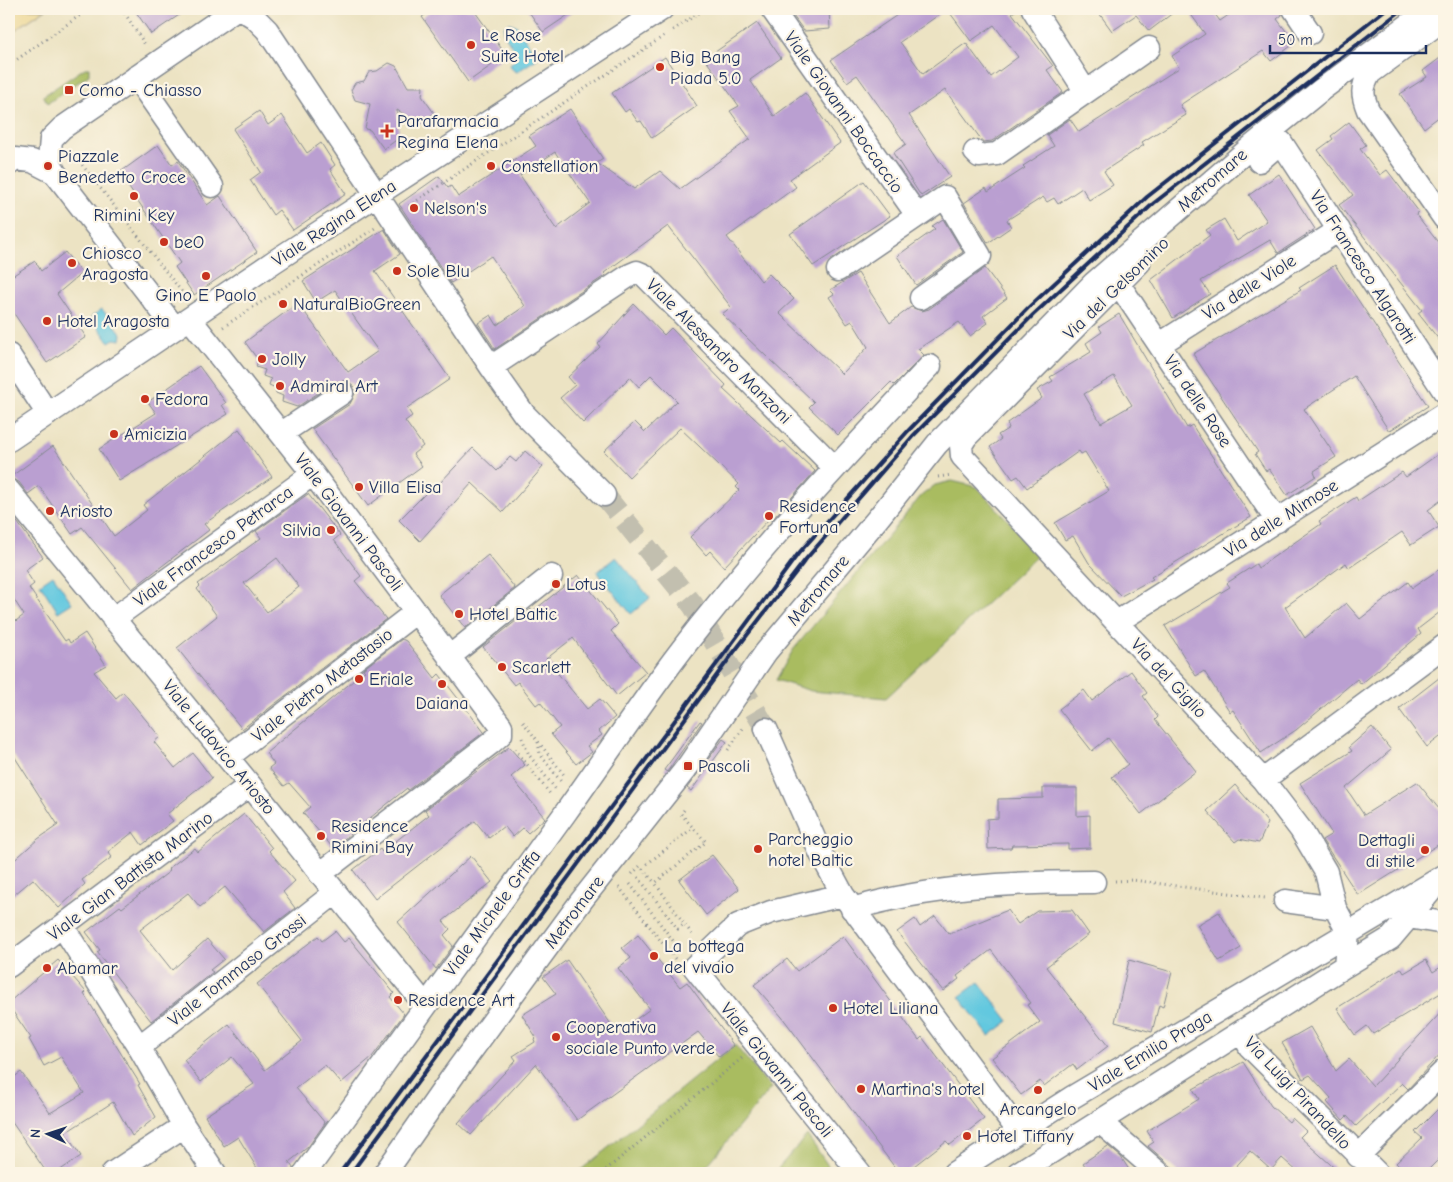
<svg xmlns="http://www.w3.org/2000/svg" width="1453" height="1182" viewBox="0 0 1453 1182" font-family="'Comic Neue',sans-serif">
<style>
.green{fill:#a9bc60;stroke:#62765f}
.sand{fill:#eeda9e;stroke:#84847e}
.water{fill:#62c8df;stroke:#3e7c9e}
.building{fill:#ba9fd1;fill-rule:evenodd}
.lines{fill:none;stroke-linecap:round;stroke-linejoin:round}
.minor-tunnel{stroke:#c2bfaf;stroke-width:22;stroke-dasharray:22 11;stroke-linecap:butt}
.minor-casing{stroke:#848990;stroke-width:25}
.path{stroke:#848990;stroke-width:3;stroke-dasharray:1 4;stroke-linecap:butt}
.minor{stroke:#fff;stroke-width:22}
.rail{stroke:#1b2f5e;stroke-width:4}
.poi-dot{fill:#c8321e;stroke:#fcf5e5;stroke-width:2}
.labels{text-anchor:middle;stroke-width:4.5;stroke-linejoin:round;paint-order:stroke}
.poi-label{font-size:18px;fill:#1b2f5e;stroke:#fcf5e5;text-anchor:start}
.street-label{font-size:18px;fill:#1b2f5e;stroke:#fcf5e5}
</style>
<rect width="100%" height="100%" fill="#fcf5e5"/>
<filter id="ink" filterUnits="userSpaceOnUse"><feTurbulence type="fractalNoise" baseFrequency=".02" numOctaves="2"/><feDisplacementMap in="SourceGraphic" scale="10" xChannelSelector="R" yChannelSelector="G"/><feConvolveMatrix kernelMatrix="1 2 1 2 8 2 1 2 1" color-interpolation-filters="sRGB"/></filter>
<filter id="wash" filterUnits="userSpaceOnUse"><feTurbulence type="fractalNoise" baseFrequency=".0096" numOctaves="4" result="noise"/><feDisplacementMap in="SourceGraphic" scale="20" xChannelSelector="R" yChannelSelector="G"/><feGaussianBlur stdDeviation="1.12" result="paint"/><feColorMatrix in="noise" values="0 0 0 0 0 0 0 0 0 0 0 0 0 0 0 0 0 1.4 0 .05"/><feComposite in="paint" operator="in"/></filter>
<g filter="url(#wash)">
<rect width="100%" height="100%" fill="#ece3c3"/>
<path class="green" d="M85,68h4v7l-41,28 -5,-7z
M952,481l25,6 62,67 -153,144 -75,-7 -35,-11 17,-30 128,-154 14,-11z
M735,1045l36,43 -70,85h-124z
M807,1135l24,35 -4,3h-53z"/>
<path class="sand" d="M9,9h37l-37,25z"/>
<path class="water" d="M509,23l7,2 22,33 -21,14 -4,-2 -3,-5 8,-9 -14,-22v-8z
M102,309l20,25 -1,6 -7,-1 -5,3 -18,-25z
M616,557l34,41 -19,16 -34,-42z
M53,575l19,28 -14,9 -18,-28z
M979,982l30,39 -20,15 -30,-39z"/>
<g id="blocks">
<path class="building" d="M134,9h54l-37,25z
M433,9h40l33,46 -38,27 -46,-65z
M527,9h50l-34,23z
M788,9h41l1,20 -26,2z
M906,9h41l-47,33 23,32 43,-31 25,34 27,-20 -24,-32 -23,16 -24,-32h71l-6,4 41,53 -6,4 16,22 -71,49 -9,1 -38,-52 -36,25 41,62 -29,19 -28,-43 13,-9 -49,-69 -10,7 -16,-22z
M1096,9h82l-29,22 -13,-16 -24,16z
M1187,9h24l9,12 17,-12h44l1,6 -5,4 18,24 -24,18 -8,-10 -83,54 6,10 -44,27 2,3 -40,26 9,14 -24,15 -7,-12 -24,16 -4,-6 -7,4 -4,-5 -36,23 4,7 -23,16 -24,-40 22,-15 2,4 37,-24 -2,-2 31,-20 -7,-11 23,-16 9,13 100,-64 -7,-12 33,-22z
M757,23l24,35 -31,22 24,36 31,-23 35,50 -50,36 6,8 -69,50 34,44 8,-7 25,25 -15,14 63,61 26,-27 -16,-26 -5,3 -18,-27 5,-3 -4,-4 28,-17 32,50 21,-16 11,4 7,-2 56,-41 22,30 -24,18 5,7 -18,13 -11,-14 -41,27 6,6 -30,30 -3,-3 -53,53 -29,-28 5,-5 -92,-88 9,-7 -63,-81 -64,47 2,2 -111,74 -17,-26 13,-8 6,10 28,-19 -34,-50 -40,27 -52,-79 40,-28 9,12 3,-2 7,11 78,-51 -7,-10 41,-27 33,50 -6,4 37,26 26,-18 20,18 70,-50 -20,-28 9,-5 -34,-47zM555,152l35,51 -34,26 -36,-54z
M1444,55v58l-20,15 -24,-34 27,-17 -4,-6z
M665,57l32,49 -45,32 -11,-17 -3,1 -9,-13 -4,3 -13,-19z
M389,63l7,3 12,21h15l-1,9 12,17 -13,11 -24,-14 2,28 -15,11 -14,-19 -5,-1 5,-25 -15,-4 -4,-10 4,-7 9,-2 5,-9 8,-1z
M259,111l9,14 14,-10 25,38 14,-10 14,22 -5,4 16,25 -53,36 -14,-20 -6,5 -23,-35 11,-8 -28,-43z
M1349,122l17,23 -6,4 20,26 7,-5 32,42 -3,2 28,36v96l-26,-33 4,-3 -83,-105 14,-10 -35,-45 15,-11 -2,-3z
M158,145l14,20 6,-4 29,44 13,-9 37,56 -63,43 -19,-28 5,-4 -61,-90z
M1279,174l36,55 -37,24 -8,-13 -69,41 9,13 -37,24 -22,-38 59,-45 -4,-5 18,-11 13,22 30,-20 -18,-26z
M864,181l26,35 -77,50 -23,-32z
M943,219l20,33 -47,33 -19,-29 38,-27 -3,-3z
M384,229l16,25 -25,17 75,108 -43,29 5,8 -7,5 18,25 -10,8 9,12 -54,40 -56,-77 38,-25 5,-11 -2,-8 -6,-4 -12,1 -38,25 -15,-5 1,-6 -7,-3v-5l-7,-3 2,-6 -8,-3 2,-6 -9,-3 2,-7 -13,-18 53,-39 50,69 30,-21 -43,-61 -19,12 -13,-21z
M65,252l17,21 -25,21 29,43 -39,26 -38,-57v-28l26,-17 6,10z
M1335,265l93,141 -39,25 -35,-55 -50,33 32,48 -22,14 2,5 -29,19 -18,-26 -3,2 -11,-17 3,-2 -65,-98 108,-64 -2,-2z
M634,304l30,31 7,-7 55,57 -3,4 58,54 2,-2 32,30 -44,50 -2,-2 -45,48 -14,-16 -4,4 -16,-18 49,-47 -3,-3 3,-3 -59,-56 -51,49 -25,-26 31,-29 10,10 32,-31 -26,-26 -12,12 -9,-10 -47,46 -23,-25 15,-13 -7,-8 32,-30 -2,-3z
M1119,314l68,114 5,-3 59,92 -100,60 2,2 -32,17 -32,-33 -16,-27 -8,4 -10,-17 54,-32 -24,-39 -4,2 -2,-3 -52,37 -9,-12 -5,3 -23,-32 11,-8 -3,-4 11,-7 -2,-5 35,-25 -5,-8 16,-9 -3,-4 41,-25 -5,-9 16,-11 -3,-5zM1114,376l18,29 -31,18 -17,-29z
M199,366l27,37 -4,2 6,9 -109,67 -20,-32 57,-36 -8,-11z
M239,429l33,48 -68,47 5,6 -77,59 -50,-62 -10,7 -33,-48 -11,8 -9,-12 -10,-4 44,-32 61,90 33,-26 -4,-5z
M473,448l24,23 13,-14 6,5 9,-11 18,16 -40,45 -31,-29 -52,58 -21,-21 36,-36 2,2z
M1444,450v48l-16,12 11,17 -28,18 -9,-13 -53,36 -3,-5 -61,44 20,31 41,-35 14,16 48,-37 4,6 32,-22v43l-26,20 3,5 -60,50 -4,-5 -61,51 -35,23 -28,-43 -3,2 -26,-41 -8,5 -31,-50 65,-39 -3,-4 29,-19 2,4 63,-44 -2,-3 37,-24 2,4 44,-29 4,5z
M308,494l32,41 -6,5 27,36 -6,5 31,38 -144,110 -65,-81 40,-32 -20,-27 3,-3 -2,-2 63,-46 -5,-7zM277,558l22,29 -32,25 -23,-29z
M9,511l34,46 -18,13 9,14 -5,4 36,53 3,-2 2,4 15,-10 21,32 -12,7 22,26 7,-6 37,45 -6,5 21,26 18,-15 19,25 -45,36 6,7 -31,24 -9,-13 -25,20 4,5 -30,23 3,4 -26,24 -26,-29 -24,20v-34l29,-26 20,-14 -49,-77v-122l15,-11 -15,-23z
M488,555l27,33 -50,40 -26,-33z
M578,575l40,49 -7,7 35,41 -29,24 -44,-58 -27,21 41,50 13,-10 15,18 -16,14 3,4 -15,11 5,6 -16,12 -25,-30 9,-7 -20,-25 -4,3 -18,-23 -4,3 -31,-38 48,-38 1,3z
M402,639l4,2 29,37 4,-4 45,58 -76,58 -1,-2 -74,60 -30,-35 7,-6 -21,-24 -5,3 -15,-18 5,-4 -8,-11 99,-82 -2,-2z
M1131,671l16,22 -4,3 15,21 -3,3 41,51 -55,43 -29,-37 16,-13 -20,-26 -16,13 -33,-42 25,-19 8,11z
M1444,674v60l-17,13 -28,-38z
M700,721l2,1 -35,50 -3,-2z
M1372,727l19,23 -45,38 18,27 53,-33 27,33v26l-86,54 -36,-55 10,-6 -32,-51 52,-32 -3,-4z
M723,739l4,3 -36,49 -4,-3z
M509,747l16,18 -14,12 34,41 -17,15 -5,-5 -10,9 -9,-11 -15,12 -14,-17 -100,78 -22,-29 27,-21 2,3 47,-37 -4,-5z
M1235,785l33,38 -9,20 -20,-4 -4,3 -28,-31z
M1043,788h34v28l13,-1v33l-22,1v-5l-56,1 -1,3 -23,1 -1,-30 11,-1v-19l45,-1z
M244,814l28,34 -3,3 26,30 -12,11 12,16 -31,24 -39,-45 -25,20 -12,-14 -48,37 32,40 35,-31 17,20 -14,11 3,2 -62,49 -54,-69 3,-2 -14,-18 34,-26 2,2 48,-37 -2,-2 27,-21 3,4z
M712,855l27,34 -33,26 -27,-35z
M471,856l21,26 -49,39 7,8 -6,6 9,11 -17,23 -38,-47z
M1008,910l10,14 19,-13 35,-1 17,24 -43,33 62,79 -31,24 -4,-6 -29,22 -4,-5 -19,14 -29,-37 48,-36 -13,-17 4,-2 -40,-53 -34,26 2,3 -16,12 -46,-59 18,-13 5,8 15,-11 14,18z
M1219,912l22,36 -22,13 -22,-36z
M335,931l9,11 5,-4 23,28 22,27 -4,4 14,17 -32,43 -31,26 -16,-18 -29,23 29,35 -17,24 -19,15 4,6 -1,5h-32l-22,-36 -14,9 -19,-30 49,-32 -22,-27 -31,25 -17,-22 45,-36 36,46 37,-29 -45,-57 61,-48 4,5z
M638,935l42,52 7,-5 47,64 -15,11 -21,-25 -121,88 -41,-56 -65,71 -13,-12 58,-63 -3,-4 22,-14 -1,-3 2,-2 -14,-22 34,-21 -13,-17 24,-17 50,73 33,-24 -32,-41 13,-10 -9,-10z
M843,936l76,104 3,-3 62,82 -34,26 -4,-4 -41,32h-6l-117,-156 -28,-32 33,-26 10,12z
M58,960l28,32 -2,2 56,90 -2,1 18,32 -24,19 -19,-34 -48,31 16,23 -25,17h-9l-38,-55v-37l12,-9 29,41 34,-20 -23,-36 -17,9 -15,-27 2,-1 -22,-32v-4z
M1129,960l43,12 -9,35 -4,-2 -7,27 -37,-10z
M1426,960l7,12 11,-7v26l-71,43 -6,-8 -12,9 -18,-27 64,-40 3,5z
M1444,1009v41l-36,39 -6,-6 -46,43 -9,-10 -4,4 -16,-18 4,-4 -21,-23 -7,4 -21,-36 28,-16 26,44 13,-12 24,27z
M1243,1062l28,44 18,16 3,-4 14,13 -6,6 40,36h-41l-17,-15 -11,12 -21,-19 -20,22h-51l-31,-27 6,-4 -7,-11 52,-32 -6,-10z
M1444,1103v51l-19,19h-19l-10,-10 26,-25 -7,-6z
M1108,1146l13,11 10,16h-41l-7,-10z"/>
</g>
</g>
<g filter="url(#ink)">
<use href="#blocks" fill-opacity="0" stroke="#848990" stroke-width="1"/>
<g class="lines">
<path class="minor-tunnel" d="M604,495l89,110 73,124"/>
<defs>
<path id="minor" d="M241,9l13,8 13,13 224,337 33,47 80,81
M772,9l145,206
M1033,9l53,83
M1294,9l16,24
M1444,19l-74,54c-9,15 -8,22 -2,37l76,108
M136,77l76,109
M975,152l4,4 18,-2 152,-106
M1259,161l22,-19 163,249
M9,164l6,-5 17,2 23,12 120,155
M55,173l-6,-12 2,-22 11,-11 174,-119
M1139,263l-173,174 -5,8 1,11 301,324 38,50 25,42 9,36 13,24
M838,270l107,-73 35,59 -59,42
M1118,283l159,238
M190,319l123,155 188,252v8l-10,9 -171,131
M1160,344l179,-114
M9,355l39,59
M491,367l139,-92 7,-3 7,3 191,193
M282,433l60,-40
M9,440l266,-179 387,-252
M9,491l241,294 175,220
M113,619l200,-145
M1117,622l327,-208
M449,657l102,-81
M766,729l55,125 22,41 176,237
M228,757l188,-145
M1263,780l181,-134
M843,895l-72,17 -33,13 -44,42 166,206
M1285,901l50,7
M852,909c78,-23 162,-27 242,-27
M1408,917l36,6
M63,927l76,120 45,79 31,47
M9,966l241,-181
M1345,966l46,-28 39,-46
M1242,1032l8,15 127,126
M139,1047l196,-154
M1100,1122l59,51
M1358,1156l86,-85
M113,1173l71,-47
M305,1173l261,-361c48,-67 94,-138 147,-202 68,-85 143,-165 217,-244
M385,1173l70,-100 127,-173 106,-134 78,-114 113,-135 58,-73 157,-161 157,-136 70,-57 109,-81
M954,1173l117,-75 373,-222
M1018,1173l327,-207 3,-34"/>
</defs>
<use href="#minor" class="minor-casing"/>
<path class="path" d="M122,9l24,37
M673,30l32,-21
M9,65l80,-56
M76,157l109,139
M409,206l255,-170
M223,327l152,-99
M938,477l14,-2
M523,722l42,54
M522,738l7,17 28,36
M538,742l2,12 22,29
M515,749l36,46
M728,750l16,-23
M684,810l-3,4 25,28 -51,41 39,54
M647,864l47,-37
M632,874l8,-8 15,17
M638,877l40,52 6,-5
M1115,881l18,-1 132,18
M630,884l51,67
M619,887l56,72
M602,1173l140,-115
M926,1173l8,-4"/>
<use href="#minor" class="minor"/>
<path class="rail" d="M340,1173l458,-619 110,-123 120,-123 119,-111 239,-188
M351,1173l380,-517 75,-97 107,-123 120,-121 121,-112 249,-194"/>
</g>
</g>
<g class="poi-dot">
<circle cx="471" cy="45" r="5"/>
<circle cx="660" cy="67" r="5"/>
<rect x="64" y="85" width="10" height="10" rx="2.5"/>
<path d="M384.5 123.5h5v5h5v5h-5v5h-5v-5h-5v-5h5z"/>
<circle cx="48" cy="166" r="5"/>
<circle cx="491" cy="166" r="5"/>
<circle cx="134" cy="196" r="5"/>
<circle cx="414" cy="208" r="5"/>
<circle cx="164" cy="242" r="5"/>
<circle cx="72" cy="263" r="5"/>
<circle cx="397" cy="271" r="5"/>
<circle cx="206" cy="276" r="5"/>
<circle cx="283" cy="304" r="5"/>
<circle cx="47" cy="321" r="5"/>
<circle cx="262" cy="359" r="5"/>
<circle cx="280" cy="386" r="5"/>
<circle cx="145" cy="399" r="5"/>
<circle cx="114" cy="434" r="5"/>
<circle cx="359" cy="487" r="5"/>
<circle cx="50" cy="511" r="5"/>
<circle cx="769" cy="516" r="5"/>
<circle cx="331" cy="530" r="5"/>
<circle cx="556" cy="584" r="5"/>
<circle cx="459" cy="614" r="5"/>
<circle cx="502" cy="667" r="5"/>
<circle cx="359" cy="679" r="5"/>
<circle cx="442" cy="684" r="5"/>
<rect x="683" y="761" width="10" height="10" rx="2.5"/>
<circle cx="321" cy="836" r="5"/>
<circle cx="758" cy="849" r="5"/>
<circle cx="1425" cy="850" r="5"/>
<circle cx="654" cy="956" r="5"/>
<circle cx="47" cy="968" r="5"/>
<circle cx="398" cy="1000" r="5"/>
<circle cx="833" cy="1008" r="5"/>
<circle cx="556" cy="1037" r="5"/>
<circle cx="861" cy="1089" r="5"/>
<circle cx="1038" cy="1090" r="5"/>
<circle cx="967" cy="1136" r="5"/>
</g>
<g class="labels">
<g class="poi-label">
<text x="481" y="41">Le Rose<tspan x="481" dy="21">Suite Hotel</tspan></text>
<text x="670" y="63">Big Bang<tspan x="670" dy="21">Piada 5.0</tspan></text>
<text x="79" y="96">Como - Chiasso</text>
<text x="397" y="127">Parafarmacia<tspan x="397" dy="21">Regina Elena</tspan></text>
<text x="58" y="162">Piazzale<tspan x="58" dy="21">Benedetto Croce</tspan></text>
<text x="501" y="172">Constellation</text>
<text x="424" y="214">Nelson's</text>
<text x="134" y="221" text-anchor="middle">Rimini Key</text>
<text x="174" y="248">beO</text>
<text x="82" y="259">Chiosco<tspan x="82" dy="21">Aragosta</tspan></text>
<text x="407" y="277">Sole Blu</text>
<text x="206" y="301" text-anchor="middle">Gino E Paolo</text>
<text x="293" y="310">NaturalBioGreen</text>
<text x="57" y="327">Hotel Aragosta</text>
<text x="272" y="365">Jolly</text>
<text x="290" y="392">Admiral Art</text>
<text x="155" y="405">Fedora</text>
<text x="124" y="440">Amicizia</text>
<text x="369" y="493">Villa Elisa</text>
<text x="779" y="512">Residence<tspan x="779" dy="21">Fortuna</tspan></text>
<text x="60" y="517">Ariosto</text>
<text x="321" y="536" text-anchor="end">Silvia</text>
<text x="566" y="590">Lotus</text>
<text x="469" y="620">Hotel Baltic</text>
<text x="512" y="673">Scarlett</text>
<text x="369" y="685">Eriale</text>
<text x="442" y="709" text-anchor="middle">Daiana</text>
<text x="698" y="772">Pascoli</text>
<text x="331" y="832">Residence<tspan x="331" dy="21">Rimini Bay</tspan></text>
<text x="768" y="845">Parcheggio<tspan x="768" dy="21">hotel Baltic</tspan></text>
<text x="1415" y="846" text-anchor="end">Dettagli<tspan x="1415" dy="21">di stile</tspan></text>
<text x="664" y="952">La bottega<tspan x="664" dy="21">del vivaio</tspan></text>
<text x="57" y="974">Abamar</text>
<text x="408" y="1006">Residence Art</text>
<text x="843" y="1014">Hotel Liliana</text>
<text x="566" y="1033">Cooperativa<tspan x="566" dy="21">sociale Punto verde</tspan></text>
<text x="871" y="1095">Martina's hotel</text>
<text x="1038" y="1115" text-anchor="middle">Arcangelo</text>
<text x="977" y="1142">Hotel Tiffany</text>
</g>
<g class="street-label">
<text transform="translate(844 112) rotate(55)" y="6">Viale Giovanni Boccaccio</text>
<text transform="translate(1212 180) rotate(-41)" y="6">Metromare</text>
<text transform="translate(334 223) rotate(-33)" y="6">Viale Regina Elena</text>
<text transform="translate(1363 267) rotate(57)" y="6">Via Francesco Algarotti</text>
<text transform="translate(1249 287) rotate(-32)" y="6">Via delle Viole</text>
<text transform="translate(1116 288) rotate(-44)" y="6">Via del Gelsomino</text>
<text transform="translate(719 351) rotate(45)" y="6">Viale Alessandro Manzoni</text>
<text transform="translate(1198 401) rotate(56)" y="6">Via delle Rose</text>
<text transform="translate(1281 518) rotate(-32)" y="6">Via delle Mimose</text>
<text transform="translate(349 522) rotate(53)" y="6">Viale Giovanni Pascoli</text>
<text transform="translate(213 546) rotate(-36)" y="6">Viale Francesco Petrarca</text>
<text transform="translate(818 590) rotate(-50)" y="6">Metromare</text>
<text transform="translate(1169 678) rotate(47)" y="6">Via del Giglio</text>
<text transform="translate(322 685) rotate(-38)" y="6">Viale Pietro Metastasio</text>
<text transform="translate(219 747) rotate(51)" y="6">Viale Ludovico Ariosto</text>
<text transform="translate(130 876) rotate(-37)" y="6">Viale Gian Battista Marino</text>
<text transform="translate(574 912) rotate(-53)" y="6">Metromare</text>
<text transform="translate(492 913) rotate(-54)" y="6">Viale Michele Griffa</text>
<text transform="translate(237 970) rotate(-38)" y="6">Viale Tommaso Grossi</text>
<text transform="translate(1150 1051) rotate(-31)" y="6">Viale Emilio Praga</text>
<text transform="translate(777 1070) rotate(51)" y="6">Viale Giovanni Pascoli</text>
<text transform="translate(1298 1093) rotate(47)" y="6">Via Luigi Pirandello</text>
</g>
</g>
<rect width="1453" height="1182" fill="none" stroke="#fcf5e5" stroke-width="30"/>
<g transform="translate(48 1134) rotate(273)" stroke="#fcf5e5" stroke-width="4" paint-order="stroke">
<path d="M0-4L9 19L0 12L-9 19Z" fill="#1b2f5e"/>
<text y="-8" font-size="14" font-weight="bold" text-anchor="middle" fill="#1b2f5e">N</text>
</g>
<path d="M1270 45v8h156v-8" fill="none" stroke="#1b2f5e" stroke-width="2.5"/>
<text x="1278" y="45" font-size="15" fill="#1b2f5e" stroke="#fcf5e5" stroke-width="4" paint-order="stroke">50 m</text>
</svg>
